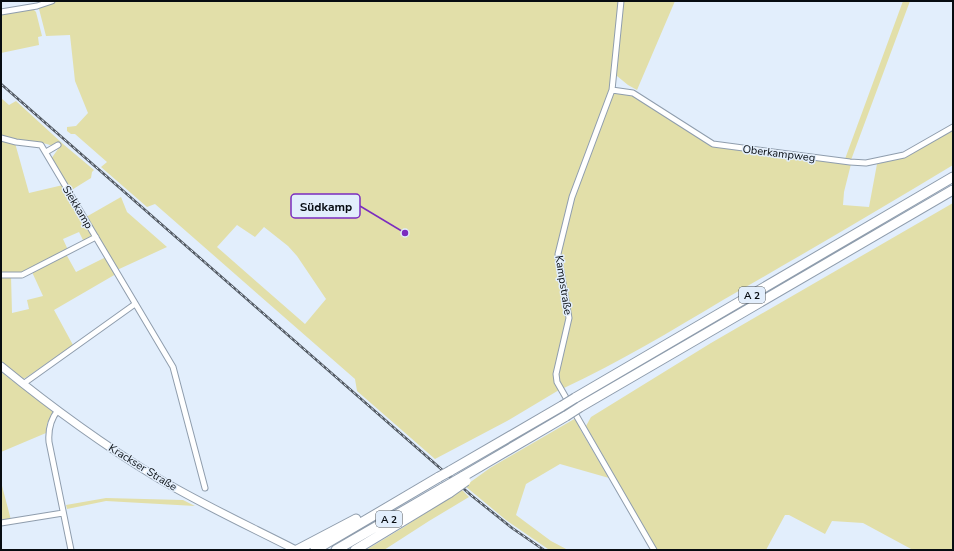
<svg xmlns="http://www.w3.org/2000/svg" width="954" height="551" viewBox="0 0 954 551" font-family="'Nunito Sans',sans-serif">
<style>
.green{fill:#e2dfa9;fill-rule:evenodd}
.lines{fill:none;stroke-linecap:round;stroke-linejoin:round}
.street-casing{stroke:#8f9dad;stroke-width:7}
.secondary-casing{stroke:#8f9dad;stroke-width:9}
.highway-casing{stroke:#8f9dad;stroke-width:11}
.street{stroke:#fff;stroke-width:5}
.secondary{stroke:#fff;stroke-width:7}
.highway{stroke:#fff;stroke-width:9}
.rail-casing{stroke:#525962;stroke-width:2.5}
.rail{stroke:#e2eefc;stroke-width:1;stroke-dasharray:3;stroke-linecap:butt}
.highway-bridge-casing{stroke:#8f9dad;stroke-width:11;stroke-linecap:butt}
.highway-bridge{stroke:#fff;stroke-width:9}
.labels{text-anchor:middle;stroke-width:3;stroke-linejoin:round;paint-order:stroke}
.shield{fill:#e2eefc;stroke:#495058;stroke-width:1}
.shield-label{font-size:10px;font-weight:bold;fill:#070c11}
.street-label{font-size:11px;fill:#070c11;stroke:#e2eefc}
.leader{fill:none;stroke:#7b2cbf;stroke-width:1.5}
.callout-dot{fill:#7b2cbf;stroke:#e2eefc;stroke-width:1.5}
.callout{fill:#e2eefc;stroke:#7b2cbf;stroke-width:1.5}
.callout-label{font-size:12px;text-anchor:middle;font-weight:bold;fill:#070c11}
</style>
<rect width="100%" height="100%" fill="#e2eefc"/>
<path class="green" d="M58,1h561l-9,93 -22,52 -18,51 -14,57 11,64 -12,66 4,6 -52,31 -72,38 -78,-68 -2,-12 -200,-175 -8,3 -46,-40 6,-5 -32,-28h-4l-4,-3v-4l9,-1 12,-13 -13,-32 -5,-46 -24,1 -7,-27 1,-3zM237,225l18,12 9,-10 24,19 9,10 29,43 -21,25 -88,-77z
M623,1h52l-38,89 -9,-5 -11,-9 -1,-14z
M903,1h7l-59,159 -6,-1z
M32,8l4,4 6,24 -4,1 1,8 -38,8v-39z
M613,94h18l81,52 139,18 -7,28 -1,13 26,2 8,-43 28,-7 48,-28v36c-76,46 -153,91 -230,135 -52,31 -105,63 -159,88l-4,-5 -1,-8 12,-56 -11,-65 13,-54z
M1,98l8,7 7,-4 47,43 31,26 -2,2 -1,6 -21,13 -19,-32 7,-10c-11,-8 -30,-8 -43,-6l14,50 34,-8 31,52 -10,5 -5,-10 -16,7 5,11 -47,23h-20z
M121,197l6,15 40,35 -50,23 -31,-53z
M953,203v347h-40l-50,-27 -31,-2 -7,13 -36,-19h-4l-19,35h-109l-71,-124 5,-9 120,-74z
M66,254l10,18 30,-15 10,17 -62,36 19,35 -46,32 -4,2 -22,-18v-85h10l1,37 17,-4 -2,-9 16,-4 -11,-24z
M1,372l52,39 -6,13 -1,9 -45,19z
M576,418l4,11 29,49 -49,-14 -34,20 -10,31 35,26 17,9 -20,-1 -42,-29 -41,-34 25,-18z
M1,482l10,38 -10,2z
M461,489l8,8 -40,24 -45,29h-18l38,-23z
M106,498l77,2 12,6 -89,-5 -39,8 -1,-4z"/>
<g class="lines">
<defs>
<path id="street" d="M621,1l-9,89 -40,107 -14,57 11,64 -13,56 1,8 8,14 89,154
M1,12l36,-6 15,-5
M612,90l21,3 80,51 137,18 16,1 38,-8 49,-28
M1,138l15,4 25,3 132,222 32,121
M46,152l12,-7
M1,275h21l74,-38
M23,384l112,-80
M58,410c-8,10 -10,20 -9,32l22,108
M1,523l62,-10"/>
<path id="secondary" d="M1,366c49,40 101,78 155,111 45,27 93,49 140,73"/>
<path id="highway" d="M575,398l378,-221
M580,407l373,-217
M450,471l112,-65
M462,477l104,-61
M297,550l59,-31
M315,550l124,-73
M336,550l107,-62
M355,550l94,-57"/>
</defs>
<use href="#street" class="street-casing"/>
<use href="#secondary" class="secondary-casing"/>
<use href="#highway" class="highway-casing"/>
<use href="#street" class="street"/>
<use href="#secondary" class="secondary"/>
<use href="#highway" class="highway"/>
<defs>
<path id="rail" d="M1,84l471,412 40,32 32,22"/>
</defs>
<use href="#rail" class="rail-casing"/>
<use href="#rail" class="rail"/>
<defs>
<path id="highway-bridge" d="M562,406l13,-8
M566,416l14,-9
M439,477l11,-6
M443,488l19,-11
M449,493l17,-12"/>
</defs>
<use href="#highway-bridge" class="highway-bridge-casing"/>
<use href="#highway-bridge" class="highway-bridge"/>
</g>
<g class="labels">
<g class="shield">
<rect x="739" y="287" width="26" height="16" rx="3"/>
<rect x="376" y="511" width="26" height="16" rx="3"/>
</g>
<g class="shield-label">
<text x="752" y="299">A 2</text>
<text x="389" y="523">A 2</text>
</g>
<g class="street-label">
<text transform="translate(779 153) rotate(7)" y="4">Oberkampweg</text>
<text transform="translate(78 207) rotate(59)" y="4">Siekkamp</text>
<text transform="translate(564 285) rotate(81)" y="4">Kampstraße</text>
<text transform="translate(143 467) rotate(32)" y="4">Krackser Straße</text>
</g>
</g>
<path class="leader" d="M405 233L360 206"/>
<circle class="callout-dot" cx="405" cy="233" r="4"/>
<rect class="callout" x="291" y="194" width="69" height="24" rx="4"/>
<g class="callout-label">
<text x="326" y="211">Südkamp</text>
</g>
<rect width="954" height="551" fill="none" stroke="#070c11" stroke-width="4"/>
</svg>
